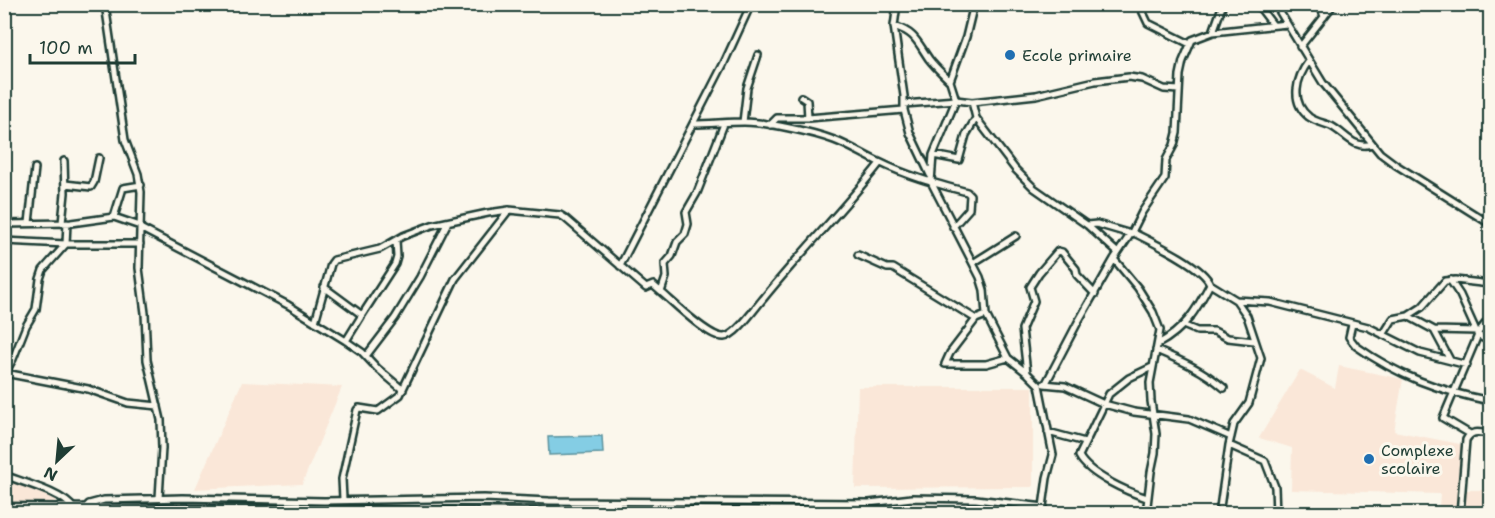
<svg xmlns="http://www.w3.org/2000/svg" width="1495" height="518" viewBox="0 0 1495 518" font-family="'Shantell Sans',sans-serif">
<style>
.built{fill:#fae7d8}
.water{fill:#84cde4;stroke:#5c939e;stroke-width:1.5}
.lines{fill:none;stroke-linecap:round;stroke-linejoin:round}
.street-casing{stroke:#1f3d34;stroke-width:10}
.highway-casing{stroke:#1f3d34;stroke-width:15}
.street{stroke:#fbf7ec;stroke-width:5}
.highway{stroke:#fbf7ec;stroke-width:10}
.poi-dot{fill:#1f6fb2;stroke:#fbf7ec;stroke-width:2}
.labels{text-anchor:middle;stroke-width:6;stroke-linejoin:round;paint-order:stroke}
.poi-label{font-size:16px;fill:#1f3d34;stroke:#fbf7ec;text-anchor:start}
</style>
<rect width="100%" height="100%" fill="#fbf7ec"/>
<filter id="ink" filterUnits="userSpaceOnUse"><feTurbulence type="fractalNoise" baseFrequency=".0167" numOctaves="2"/><feDisplacementMap in="SourceGraphic" scale="12" xChannelSelector="R" yChannelSelector="G"/><feConvolveMatrix kernelMatrix="1 2 1 2 8 2 1 2 1" color-interpolation-filters="sRGB"/></filter>
<g filter="url(#ink)">
<path class="built" d="M1339,366l64,13 -9,52 71,14 -5,45h30v17h-51l1,-13 -149,-4 1,-42 -33,-10 41,-68 35,18z
M242,382l100,5 -40,97 -107,5z
M858,387h175v100l-178,1z
M4,474l52,22 -1,7 -50,-1z"/>
<path class="water" d="M602,436l1,17 -54,2 -1,-18z"/>
<g class="lines">
<defs>
<path id="street" d="M105,4l20,136 13,34 3,18 -2,76 6,45 2,47 14,60 1,28 -3,50
M879,4h3
M897,4l-3,22 10,70v14l6,23 20,42
M974,4l-8,33 -16,44 6,19 -23,55 -2,27 49,95 4,13 2,25 22,43 19,15 12,12 14,70 -6,23 -5,36
M1139,4l9,19 42,21
M1257,4l16,21
M1275,4l48,79 57,70 16,12 94,59
M1320,4l4,13
M894,26c22,7 23,16 35,33 6,8 14,15 21,22
M1213,32l10,-28
M1300,47l34,-43
M1309,61c-13,17 -19,41 0,56 7,5 15,6 22,9 14,7 23,24 41,18
M801,97l6,4 1,17
M972,102l4,16 39,51 19,19 53,37 31,28
M904,104l52,-4 16,2 64,-7 59,-14 34,-4 13,2 22,10 15,1
M743,122l4,-34 11,-33
M693,124c17,0 34,-2 51,-2 22,0 69,10 90,18 16,6 30,15 45,22 28,14 58,22 88,30l3,3 -1,14 -16,18
M724,124l-27,69 -11,19 2,12 -3,10 -8,8 -5,14 -7,8 1,13 -5,15c12,10 48,46 63,45 12,-1 31,-29 39,-38 38,-47 80,-89 117,-136
M770,125l7,-7h31l96,-8
M933,155l26,5 7,-25 10,-17
M65,184l26,3 3,-5 5,-24
M114,217l9,-29 18,-3
M29,223l6,-55
M62,223l3,-30 -1,-32
M4,224l67,-1 43,-6 26,9
M1087,225l10,-1 34,10
M140,228l148,77 58,36 16,11 15,16 26,22
M1132,232c18,9 72,34 78,52l26,16 34,2 98,25 52,26 47,12
M4,241l62,3 1,-21
M858,255l29,13h6l83,51
M1114,259l24,29 15,24 7,18 -10,53 1,18 5,33 -1,19 -4,19 -5,42
M973,263l43,-27
M620,266l104,-203 27,-59
M1450,280l10,15 18,40 -35,83 27,16
M324,287l38,28 -16,26
M362,315l33,-51 2,-7 -1,-17
M986,315l-10,4 -26,34 -5,11h41l22,-6
M1408,316l26,14 43,1
M315,322l16,-58 3,-4 46,-11 23,-13 29,-11 56,-12 21,-3 20,2 31,3 5,3 81,70 7,-3 8,7
M1352,324l-3,13 7,9c42,30 84,45 134,55
M1185,326l12,5h17l14,7 26,3
M1434,330l16,30
M1477,334l13,-16
M1383,335l10,-16 15,-3 14,-9 23,-26 10,-1 35,4
M1478,335l12,7
M1158,344c27,-15 38,-33 52,-60
M1156,350c26,11 47,20 68,38
M366,356l29,-38 25,-41 28,-55
M5,373l8,-14 13,-33 10,-17 4,-30 3,-9 23,-26h74
M5,373l83,16 40,14 30,3
M1027,373l-5,-44 12,-28 -4,-14 9,-14 19,-22 4,1 14,17 1,6 18,19
M1046,383l32,-61 36,-63 18,-27 10,-20 23,-34 1,-18 8,-15 3,-12 3,-58 3,-14 9,-21 21,-8 74,-8
M1044,384l21,2 39,18 30,8 55,7 42,18
M1048,432l37,10
M1229,445l36,16 10,26 1,27
M4,475c18,7 60,18 70,34
M1147,498c-19,-6 -58,-23 -68,-42l30,-62 20,-16 23,-11
M343,499l-1,-20 15,-69 2,-2 19,3 22,-16 55,-116 54,-69
M83,510l6,-6 15,-4 79,-2 141,3 160,-3 65,3 320,2 43,-5 64,1 68,8
M1219,514l10,-69 5,-21 15,-21 12,-45 -14,-42 -11,-16
M1460,514l6,-74c6,-11 14,-7 24,-6"/>
<path id="highway" d="M4,509l535,5
M565,514h120"/>
</defs>
<use href="#street" class="street-casing"/>
<use href="#highway" class="highway-casing"/>
<use href="#street" class="street"/>
<use href="#highway" class="highway"/>
</g>
</g>
<g class="poi-dot">
<circle cx="1010" cy="55" r="6"/>
<circle cx="1369" cy="459" r="6"/>
</g>
<g class="labels">
<g class="poi-label">
<text x="1022" y="61">Ecole primaire</text>
<text x="1381" y="456">Complexe<tspan x="1381" dy="18">scolaire</tspan></text>
</g>
</g>
<rect width="1495" height="518" fill="none" stroke="#fbf7ec" stroke-width="24"/>
<rect x="12" y="12" width="1471" height="494" fill="none" stroke="#1f3d34" stroke-width="2" filter="url(#ink)"/>
<g transform="translate(57 461) rotate(206)" stroke="#fbf7ec" stroke-width="4.5" paint-order="stroke">
<path d="M0-4.5L10 22L0 15L-10 22Z" fill="#1f3d34"/>
<text y="-9" font-size="16" font-weight="bold" text-anchor="middle" fill="#1f3d34">N</text>
</g>
<path d="M30 54v9h105v-9" fill="none" stroke="#1f3d34" stroke-width="3"/>
<text x="39" y="54" font-size="18" fill="#1f3d34" stroke="#fbf7ec" stroke-width="4.5" paint-order="stroke">100 m</text>
</svg>
